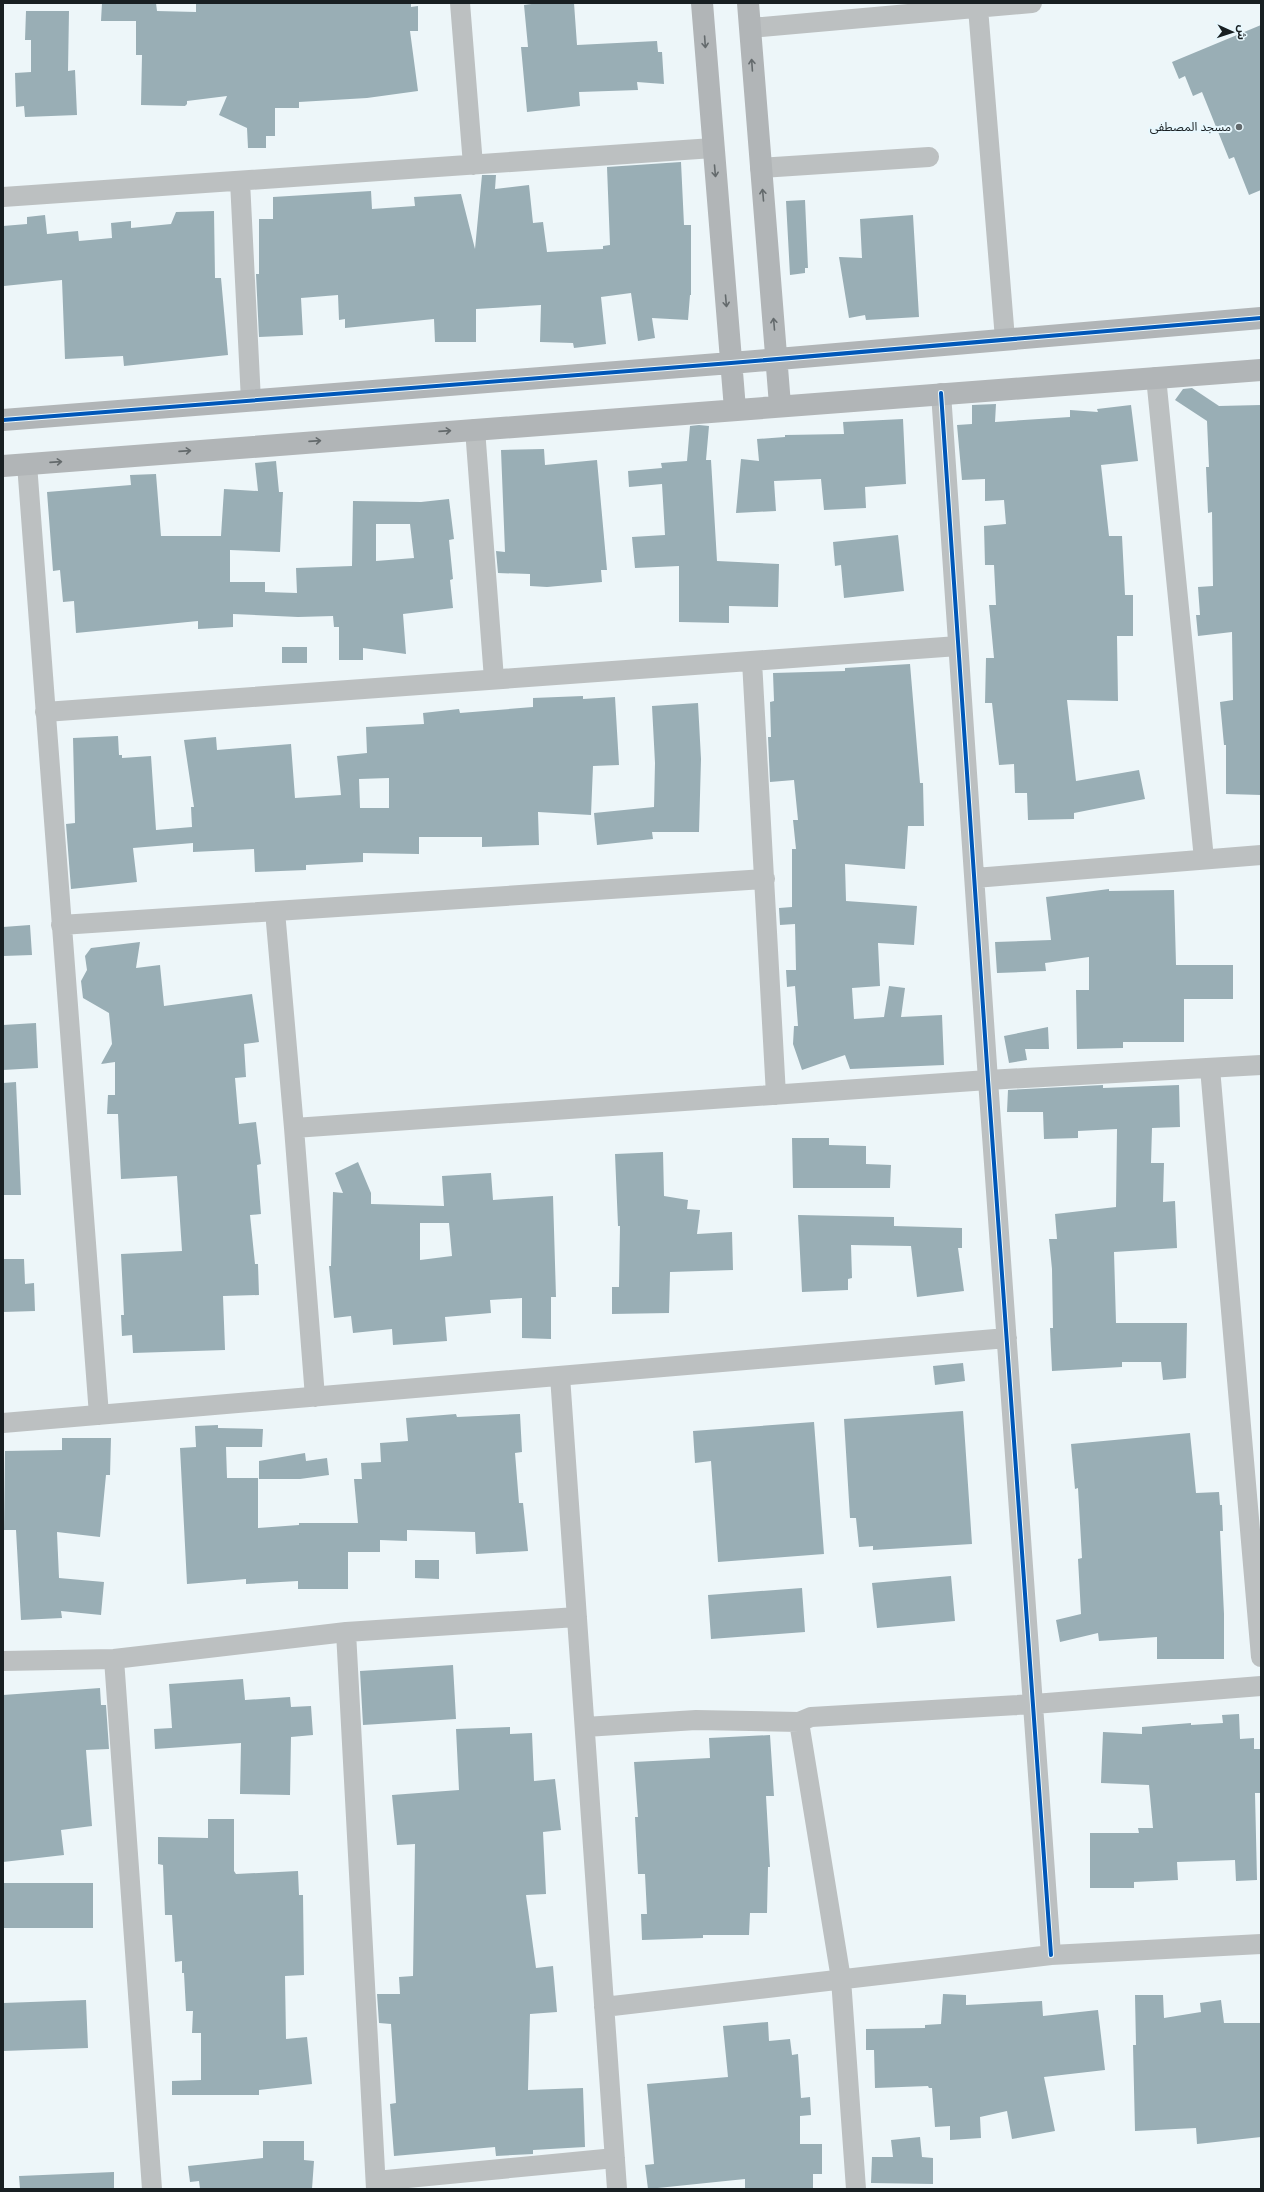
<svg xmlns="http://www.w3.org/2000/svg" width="1264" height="2192" viewBox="0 0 1264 2192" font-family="'Fira Sans','Noto Sans Arabic',sans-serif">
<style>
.building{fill:#99aeb5;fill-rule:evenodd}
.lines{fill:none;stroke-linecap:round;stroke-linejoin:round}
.street{stroke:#bcc0c1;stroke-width:20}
.secondary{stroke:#b1b5b7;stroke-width:22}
.cycleway-casing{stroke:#e8f8fe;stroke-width:6}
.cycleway{stroke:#0057b8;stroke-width:4}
.oneway{stroke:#646a6c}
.poi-dot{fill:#636a6d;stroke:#e8f8fe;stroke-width:1.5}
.labels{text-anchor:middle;stroke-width:4;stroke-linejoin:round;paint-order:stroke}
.poi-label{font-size:12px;fill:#181f22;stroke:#e8f8fe;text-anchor:end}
</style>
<rect width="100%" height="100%" fill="#edf6f9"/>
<path class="building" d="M102,3h54l1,8 39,1v-9h215v4l7,-1v25h-8l8,60 -51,7 -68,4v6h-24v28h-9v12h-18l-1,-20 -28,-13 8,-19 -40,5v3l-2,2 -44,-1 1,-50h-6v-34h-35z
M539,3h35l3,42 80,-4 1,11h4l2,32 -27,-2 1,8 -59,2 1,14 -53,6 -6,-65h7l-4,-42z
M26,11h43l-1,60 7,-1 2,45 -52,2 -1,-11 -8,1 -1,-34 16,-1v-32h-6z
M1261,25v165l-12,5 -15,-38 -5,2 -27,-67 -9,4 -8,-20 -6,3 -7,-17z
M681,162l3,63h7v70h-1l-2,25 -36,-2 3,20 -17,3 -7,-48 -30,4 5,47 -32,4 -1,-5 -33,-1 1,-37 -65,4v33h-41l-1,-23 -89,9v-9l-6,1 -1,-25 -37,3 2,37 -44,2 -3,-63h3v-55h14v-22l98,-6 1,18 43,-3 -1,-9 47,-3 14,55 7,-74h14l-1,14 34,-4 4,38 10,-1 4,30 56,-3v-3l7,-1 -3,-78z
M805,200l3,68h-3v5l-15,2 -4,-74z
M214,211l1,67h6l7,77 -104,11 -1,-10 -58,3 -3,-79 -58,6 -1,-60 24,-2v-7l18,-2 2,19 31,-3 1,10 33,-3 -1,-15 20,-2v7l40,-4 5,-12z
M913,215l6,102 -53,3 -1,-5 -16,3 -10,-61 23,1 -2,-39z
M1192,388l27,18 42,-1v390l-35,-1v-49h-2l-4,-43 13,-2 -1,-68 -34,4 -2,-21h4l-2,-28 15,-1 -1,-74 -4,1 -2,-46h3l-2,-46 -32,-21 8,-11z
M996,404l-1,18 75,-5v-7l28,2 -1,-3 34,-4 7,56 -37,4 8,71h13l3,59h8v41h-16l1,65 -51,-1 9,81 63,-11 6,29 -71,14v6l-46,1 -1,-27h-12l-1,-29 -15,1 -7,-62h-7l1,-45h8l-5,-53h7l-2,-40h-9l-1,-39 22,-2 -2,-24 -19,1v-22l-23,1 -5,-55 15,-1v-19z
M903,419l3,65 -41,3 1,21 -42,2 -3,-31 -47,2 2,30 -40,2 5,-54 18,2 -2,-22 28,-2v-2l59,-1 -1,-12z
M699,425l10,1 -3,34h5l6,101 62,3 -1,43 -49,-1v17l-50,-1v-56l-44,2 -3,-31 33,-2 -3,-51 -33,3 -1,-16 34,-3 -1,-5 26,-2 3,-35z
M544,449l1,16 52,-5 10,110h-6l1,12 -55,5 -17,-1v-12l-32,-1 -2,-22 9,1 -4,-102z
M276,461l3,31h4l-3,60 -50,-2v32h35v10l32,1 -1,-25 56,-2 1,-65 68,1 28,-3 5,40 -5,1 4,39 -3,1 3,28 -50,6 3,40 -43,-6v12h-24v-33h-5l-1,-11 -35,1 -65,-3v13l-35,2v-8l-122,12 -2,-32 -11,1 -3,-32 -7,1 -6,-79 84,-7 -1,-10 26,-1 5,62h60l3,-47 34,2 -3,-28zM376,524h34l4,34 -38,3z
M898,535l6,56 -60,7 -3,-33 -6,1 -2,-24z
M282,647h25v16h-25z
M910,664l10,119h3l1,43h-16l-3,43 -60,-5 1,37 71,5 -3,39 -36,-2 2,43 -28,2 2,31 30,-2 5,-31 16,2 -4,29 41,-2 2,50 -94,4 -5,-14 -43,15 -9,-26 1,-18h4l-3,-40 -8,1 -1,-17h10l-1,-46 -15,1 -1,-17 13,-1v-58h4l-3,-29h5l-4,-40 -24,2 -2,-45h3l-1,-35 4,-1 -1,-28 72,-2v-3z
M583,696v3l32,-2 4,68 -26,1 -2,49 -53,-3 1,33 -57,2v-10h-63v17l-56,-1v9l-57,3v5l-51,2 -1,-23 -61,3v-9l-60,5 4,34 -66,7 -5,-65 9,-1 -2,-85 45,-2 1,19h3v3l29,-2 5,74 36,-3 -1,-20h3l-10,-67 32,-3 1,13 74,-6 4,54 46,-3 -4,-39 30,-3 -1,-26 58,-3 -1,-11 36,-4 1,4 73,-6v-9zM389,778v30h-29l-1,-29z
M698,703l3,56 -2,73h-47l1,7 -56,6 -3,-32 60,-6 1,-44 -3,-57z
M1109,889v2l65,-1 2,75h57v34h-49v43h-61v6l-46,1 -1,-59h13v-33l-44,6 1,8 -49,2 -2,-31 56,-2 -5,-43z
M30,925l2,30 -29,1v-29z
M140,942l-4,26 24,-3 4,41 88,-12 7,48 -15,2 2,33 -11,1 4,46 17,-2 5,42 -4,1 4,49 -11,1 5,49h3l1,31 -36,1 2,54 -92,3 -1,-18 -10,1 -1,-21h3l-3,-61 61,-3 -5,-75 -56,3 -3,-65h-11l1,-19h7v-33l-14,2 11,-20 -3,-31 -26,-15 -2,-17 6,-11 -2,-14 6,-8z
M36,1023l2,45 -35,2v-45z
M1048,1027l1,22h-24l2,11 -18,3 -5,-27z
M16,1082l5,113h-18v-112z
M1103,1085v3l76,-3 1,42 -28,1 -1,35h13l-1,39 12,-1 2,47 -63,4 2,71h71l-1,55 -23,2 -2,-18h-39v5l-70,4 -2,-43h3l-1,-59 -3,-30h8l-2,-25 61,-7 1,-78 -39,2v7l-34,1 -1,-27h-36l1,-22z
M792,1138h37v7l37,1v18l25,1 -1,23h-97z
M663,1152l1,44 24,4 -1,9 13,1 -3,24 35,-2 1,38 -63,2 -1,41 -57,1v-27h7l1,-61h-2l-3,-72z
M358,1162l13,31v11l73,2 -2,-30 49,-3 2,27 60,-4 3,101h-5v42l-29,-1v-40l-32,2 1,13 -46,4 2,24 -54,4 -1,-16 -39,4 -2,-17 -17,2 -5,-52h2l2,-74 10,1 -8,-20zM420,1223h29l3,33 -32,4z
M798,1215l96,2v9l68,2v20h-4l6,43 -47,6 -6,-51 -60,-1 1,33 -4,1v11l-46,2z
M3,1259h21l1,25 9,-1 1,28 -32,1z
M963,1363l2,18 -30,4 -2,-19z
M963,1411l9,133 -99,6v-4l-14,1 -3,-29h-6l-6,-99z
M456,1414l1,3 63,-3 2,38 -7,1 4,50h4l5,48 -52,3 -1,-22 -68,-2v11l-27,-1v12h-32v37h-50v-8l-52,3v-5l-59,5 -7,-136 16,-1 -1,-21 23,-1v3l45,1 -1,18h-36l1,31h31v50l41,-3v-2h59l-4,-44h8l-1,-16 20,-1 -1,-19 28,-2 -2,-23z
M814,1422l10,132 -106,8 -7,-101 -16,2 -2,-32z
M1190,1433l6,60 23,-1 1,13h2l1,26h-3l4,83v45h-67v-22l-58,4 -1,-8 -38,9 -4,-22 25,-6 -3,-55 4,-1 -4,-70 -3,1 -4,-45z
M62,1438h49l-1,37h-4l-6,62 -43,-5 2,46 45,4 -3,33 -40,-4 1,7 -41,2 -5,-90h-12l1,-79 57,-1z
M305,1453l1,8 21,-3 2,17 -29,4h-41v-18z
M415,1560h24v19l-24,-1z
M951,1576l4,45 -78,7 -5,-45z
M802,1588l3,44 -94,7 -3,-44z
M453,1665l3,54 -93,6 -3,-54z
M243,1679l2,21 45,-3 1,10 20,-1 2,29 -22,2 -1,58 -50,-1 1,-51 -86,6 -1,-20 18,-1 -3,-44z
M100,1688l1,17h5l3,44 -23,1 6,76 -31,4 3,25 -61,7v-167z
M1239,1714l1,25 14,-1v11h7v44h-6l2,87 -21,1 -1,-21 -58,2 1,18 -44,2v6h-44v-55h49l-1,-5h15l-4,-43 -48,-2 2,-51 39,2v-7l49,-4v2l32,-2 -1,-8z
M510,1727v7l22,-1 2,48 21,-2 6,51 -18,2 3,62 -20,1 10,73 17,-2 4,46 -27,2 -2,76 55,-2 2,59 -52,3v4l-37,2 -1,-9 -101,9 -4,-52 6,-1 -5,-79 -12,-1 -2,-29h23l-1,-17 14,-1 2,-132 -18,1 -5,-50 67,-5 -3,-61z
M770,1735l4,61h-8l4,71h-2l-1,46h-17l-1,22h-46v3l-61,2 -1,-26h6l-2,-40h-7l-3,-57h3l-4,-55 76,-4 -1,-20z
M208,1819h26v52l2,3 62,-3 1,24h4l1,80 -19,1 1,63 21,-2 5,47 -53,6v5h-87v-14l29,-1v-47h-9l1,-22h-7l-2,-38h-2v-12l-7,1 -3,-47h-7l-2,-50 -5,-1v-27l50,1z
M3,1883h90v45h-90z
M943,1994l23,1v10l76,-4 1,15 55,-6 7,60 -61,7 11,54 -43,8 -5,-28 -27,6 1,21 -31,2v-14l-15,1 -3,-39h-3l-1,-2 -53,2 -1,-38h-8v-21l59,-1v-3l16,-1z
M1135,1995h28l1,23 37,-6 -1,-9 21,-3 3,23h37v114l-64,7 -1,-16 -61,3 -2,-86h3z
M86,2000l2,48 -85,3v-48z
M768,2022l1,19 21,-2 2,16 6,-1 3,44 9,-1 1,18 -11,1v28h22v30h-9v15h-68v-10l-97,10 -3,-24 9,-1 -7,-80 81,-7 -5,-51z
M920,2137l2,20 11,1v26l-62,-1 1,-26h21l-2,-17z
M263,2141h41v19l10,1 -2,28h-112l-1,-8 -9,1 -2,-16 75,-8z
M114,2172v17h-94l-1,-13z"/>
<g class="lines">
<path class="street" d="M460,3l13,162
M978,8l27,331
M750,28l282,-25
M760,168l169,-11
M240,181l11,220
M3,197l710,-49
M1156,377l48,482
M941,393l47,687 63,875
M475,429l19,250
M27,464l72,951
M752,661l24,434
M45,712l913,-66
M975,878l286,-23
M275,911l19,217 21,269
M61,925l704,-46
M1210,1068l51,589
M294,1128l694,-48 273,-15
M560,1376l57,813
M3,1423l1004,-85
M346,1632l30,557
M114,1659l38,530
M3,1661l111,-2 232,-27 231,-15
M799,1722l42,257 15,210
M585,1727l111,-7 103,2 12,-5 223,-13 227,-18
M604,2007l447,-52 210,-11
M376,2181l239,-23"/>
<path class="secondary" d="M702,3l33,406
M748,3l32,402
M3,420l728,-57 530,-45
M3,466l1258,-96"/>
<defs>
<path id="cycleway" d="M941,393l47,687 63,875
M3,420l728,-57 530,-45"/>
</defs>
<use href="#cycleway" class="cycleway-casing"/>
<use href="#cycleway" class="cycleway"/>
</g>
<defs><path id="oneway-shaft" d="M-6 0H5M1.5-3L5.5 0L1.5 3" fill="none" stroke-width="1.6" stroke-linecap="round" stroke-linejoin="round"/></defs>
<g class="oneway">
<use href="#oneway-shaft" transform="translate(705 42) rotate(86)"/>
<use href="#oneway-shaft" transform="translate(752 65) rotate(-94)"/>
<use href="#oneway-shaft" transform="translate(715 171) rotate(85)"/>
<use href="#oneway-shaft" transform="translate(763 195) rotate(-95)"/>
<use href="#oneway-shaft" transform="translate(726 301) rotate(85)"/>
<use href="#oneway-shaft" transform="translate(774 324) rotate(-95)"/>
<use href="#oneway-shaft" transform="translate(445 431) rotate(-4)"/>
<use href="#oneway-shaft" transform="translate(315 441) rotate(-4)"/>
<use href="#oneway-shaft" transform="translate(185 451) rotate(-4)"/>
<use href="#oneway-shaft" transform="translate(56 462) rotate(-4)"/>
</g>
<circle class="poi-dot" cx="1239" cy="127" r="4"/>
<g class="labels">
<g class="poi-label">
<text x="1231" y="131">مسجد المصطفى</text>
</g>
</g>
<rect width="1264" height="2192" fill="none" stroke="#181f22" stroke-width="8"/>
<g transform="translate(1232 32) rotate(93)" stroke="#e8f8fe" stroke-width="3" paint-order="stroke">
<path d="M0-3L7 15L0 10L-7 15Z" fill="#181f22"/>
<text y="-6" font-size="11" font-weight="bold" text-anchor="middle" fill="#181f22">ش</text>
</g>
</svg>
